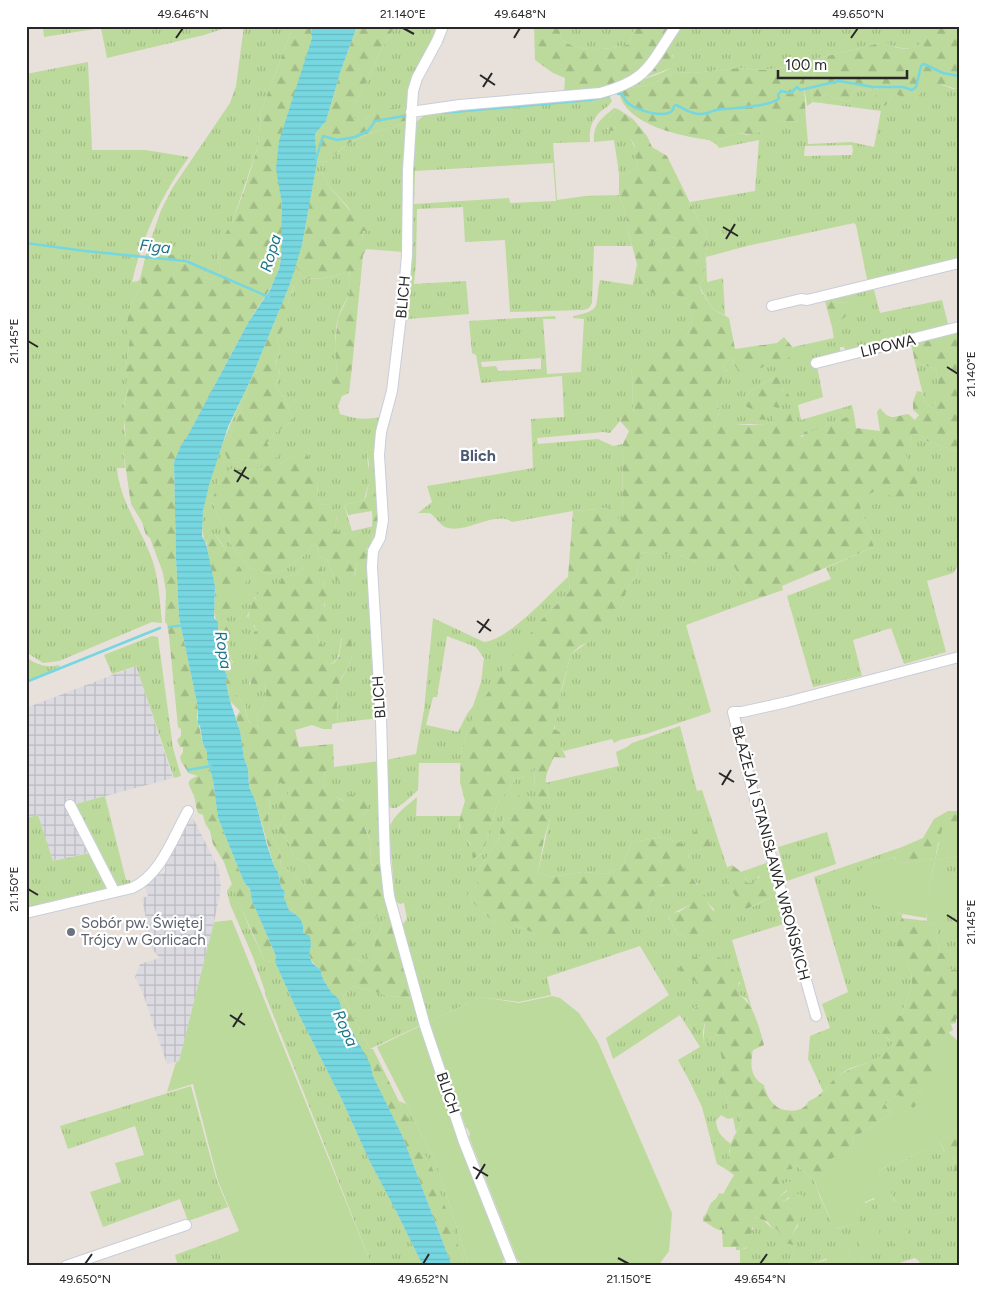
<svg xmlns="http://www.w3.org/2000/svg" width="985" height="1292" viewBox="0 0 985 1292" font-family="Figtree,sans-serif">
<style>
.industrial{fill:url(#industrial-grid)}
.grass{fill:url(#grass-tufts);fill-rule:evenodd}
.forest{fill:url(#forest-firs);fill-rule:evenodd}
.park{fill:#bcda9b}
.water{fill:url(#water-rules)}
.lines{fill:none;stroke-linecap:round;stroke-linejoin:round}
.stream{stroke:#76d7e1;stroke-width:2.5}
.street-casing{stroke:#c8ced8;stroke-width:12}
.street{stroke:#fff;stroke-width:10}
.ticks{fill:none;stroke:#272727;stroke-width:2}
.worship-dot{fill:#6b7280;stroke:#fff;stroke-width:2}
.labels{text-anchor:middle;stroke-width:4.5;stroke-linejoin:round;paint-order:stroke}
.street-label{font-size:15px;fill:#272727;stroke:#fff}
.worship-label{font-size:15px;fill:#5b616d;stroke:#fff;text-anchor:start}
.water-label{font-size:16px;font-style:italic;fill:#1a7688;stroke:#fff}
.neighbourhood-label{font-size:16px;font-weight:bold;fill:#4d5a73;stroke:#fff}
.neatline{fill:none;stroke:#272727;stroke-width:2}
.ticks-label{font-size:12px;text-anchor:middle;fill:#272727}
</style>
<defs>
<pattern id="industrial-grid" width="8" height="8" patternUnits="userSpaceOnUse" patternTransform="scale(1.25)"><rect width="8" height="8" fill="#dbdae1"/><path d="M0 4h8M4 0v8" fill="none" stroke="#bcbbc1"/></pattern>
<pattern id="grass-tufts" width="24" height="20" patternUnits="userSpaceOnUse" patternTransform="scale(1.25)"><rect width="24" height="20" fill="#bcda9b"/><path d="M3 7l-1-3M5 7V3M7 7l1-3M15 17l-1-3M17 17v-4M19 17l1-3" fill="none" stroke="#a2bb86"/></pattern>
<pattern id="forest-firs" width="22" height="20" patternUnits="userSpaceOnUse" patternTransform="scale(1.25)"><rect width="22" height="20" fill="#bcda9b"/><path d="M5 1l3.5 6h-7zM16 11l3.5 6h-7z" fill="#a2bb86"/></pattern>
<pattern id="water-rules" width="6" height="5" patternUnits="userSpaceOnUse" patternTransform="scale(1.25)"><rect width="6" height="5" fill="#76d7e1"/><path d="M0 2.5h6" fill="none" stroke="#66b9c1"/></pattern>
</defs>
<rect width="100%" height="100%" fill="#e8e0da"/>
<path class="industrial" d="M136,666l37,112 -105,28 -2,3 25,43 -38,9 -15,-46 -12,3v-110z
M193,818l26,52 2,19 -7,33 -35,139 -12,3 -25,-73 -7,-14 5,-13 20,-6 -8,-9 -10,-51 6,-2 -3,-10 10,-11 10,-2v-7l22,-43z"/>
<path class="grass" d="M43,26h189l-28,9 -97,23 -6,-30 -57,9z
M244,26h49l-32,85 -3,35 -26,77 -7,12 -8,23 4,12 -10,10 -7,-3 -18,-13 -9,-1 -12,-9h-19l15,-44 12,-23 57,-84 6,-17z
M395,26h44l-30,62 -3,21 -5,-1 -3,2 -25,4 -9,6h-8l-2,-2v-13l19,-37 5,-12z
M562,26h73l-6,18c-17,6 -57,10 -69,-7z
M681,26h266l-14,4 -14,15 -5,3h-13l-21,-5 -65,16 -4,36 2,7 -6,4 -3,-21 2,-17 -3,-3 -40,5 -25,-2 -45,5 -17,-1 -27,13 -20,3v-3c14,-7 37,-11 47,-21 -7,-14 -3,-25 5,-38z
M88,62l4,88h53l44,7c-27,37 -47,80 -57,125l6,-1 2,-2 2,6 -8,13 -4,9 -3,22 3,9 -5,35 2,4 1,11 -4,16v23l2,12 -3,12 2,17h-8c3,35 25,61 36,94 6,20 7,40 9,61l-10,-1 -93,39 -16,2 -17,-11v-578z
M937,83l16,6 6,-2v174l-91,23 -12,-59 -2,-2 -107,23 -41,11 1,25 16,-4 2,37 -12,-6 -11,-18 -2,-6 4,-8 3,-38 -1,-7 -10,-17 -6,-13 65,-11 4,-51 -40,8 -3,-4 -7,-4h7l23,-7 8,2 13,-3 4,-4 12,-6 30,-1 2,23 43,-2 23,5 7,-36 -60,-8 2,-9 26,8 5,-11 4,-3 11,3 13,-4 -2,5 5,14 11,-12 20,4 10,-12zM852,145l1,5 -1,5 -48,1 1,-10z
M609,95l3,6c-3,5 -7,7 -12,11 -9,9 -11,18 -10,30l-37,1 4,57 28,-4 34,-1 7,19 1,12 5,20h-38l-2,57 -3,5 -5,2 -74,2 -5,-72 -40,2 -2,-35 -46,2 -1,55 -2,20 52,-3 3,33 -61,5 -3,-3 10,-190c4,-9 9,-11 18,-13l74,-7 6,1zM553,163l3,38 -46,2 -1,-5 -95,6 1,-33z
M614,108l4,1 -9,8 -2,12 8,1 1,-5 4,-2c10,14 17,24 18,42 -5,7 -10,9 -19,8l-5,-33 -20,2c-1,-18 7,-23 20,-34z
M406,121l1,4 -3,127 -39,-3 -3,-10 2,-8 -16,-24 -21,-23 -5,-12 -8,5 3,-15 12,-1c18,-22 47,-30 73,-37z
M669,236l7,2 2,4 -3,5 -12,3 -10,-3v-4l4,-4z
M637,264l5,30 6,-6 22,3 12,7 6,1v4l5,15 -6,19 -9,2 -14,19 -33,9c3,16 0,31 3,46l-13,2 -1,6 -10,12 -7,-1 -66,6 1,6 60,-5 15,7 10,-2 -1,76h-4l-7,-12 -38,3 -61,11c-15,-12 -45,11 -64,6 -8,-2 -12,-11 -18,-15h-12l14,-11 -5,-16 106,-18 -2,-49 33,-2 -2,-41 -81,7 -5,-28 -4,-2 -3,-32 86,-5 1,3h-13l4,55 34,-2 3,-53 -11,-1v-2c31,-6 21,-10 27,-36l33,5zM541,358v11l-43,2 -2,-5 -14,1 -1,-5z
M295,265l7,12c14,4 35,1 48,-8l-2,16 2,8c-4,8 -10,17 -12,25 -5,18 -2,38 -1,57h9l6,-8 -3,26 -7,3 -4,10 2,8c15,5 25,6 41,3l-6,43 -4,-11 -4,3 2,30 -5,18 -20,5 8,26 22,-5 -2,10 1,3 -1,1 -4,-6h-22l-11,-2 2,-18 -10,-10 -8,1 -2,-21 -23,-28 -16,9h-9l-16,5 -22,-1 -19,33 21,46 17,20 19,6 13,-3 24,-17 4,-7 6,-2 4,11 7,4 7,17 21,-2 2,-13 9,-13 5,2 8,167 -42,5c2,-6 -1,-23 0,-31 1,-12 11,-21 14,-33 2,-6 1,-13 0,-19l-9,-3c-4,12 0,25 -15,28l-2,-6v-12l-6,-5 -2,-8c13,-15 6,-39 6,-58l-19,-9 -7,7 -16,4 -1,5 -26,15v5l-7,13 10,15 -3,7c3,12 3,19 -5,29l2,6 -2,11h15c5,13 -1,22 -7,34l1,5 -1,7c-8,-6 -12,-14 -11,-24l-10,-12 -3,-32 -6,-8 3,-28h-3l-4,-7 14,-28 10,-11 -32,-46 -6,2 -3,8c-17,-35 29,-131 45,-165l-10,31 -14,30 7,23 13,-4 23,1 10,-5 -9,-5 -4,-7 9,-11 17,-11 -7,-21 -10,-13 4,-17 -5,-5 5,-14 -3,-10 15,-34 -4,-4 6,-17 -4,-2z
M873,286l7,27 62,-13 7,28 -103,23 -2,-4h-4v6l-24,8 7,36 -25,8 3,15 51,-15 2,9c-7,3 -52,23 -55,22 -8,-2 -17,-10 -25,-14l-8,2h-37l-5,-3 -5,9 -5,-3 6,-18 -4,-1 2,-10 9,-12 -6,-2 1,-6 8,-7 -7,-1 1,-8 8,-3 4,10c25,1 40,-5 58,-20l-1,-2 41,-9 -2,-11 12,-9 5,-15 -14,-1 -2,-6zM775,377l8,12 -2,7h2l-18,7 1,17 -15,-11 -7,-3 -3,-7h4l5,-8z
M915,362l21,7 2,15 -5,12 3,7 -4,4 -7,-4z
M918,434l9,7 29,10 3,-3v116l-6,9 -26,8 19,71 -42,12 -13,-36 -38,12 9,36 -49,11 -26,-91 44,-17 -5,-11 48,-21 -16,-47 49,-36 -1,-10 6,-19z
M640,552l20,2h17l22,9h33l22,37 -68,25 25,87 -65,22 -26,6 -6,3 -2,-4 -48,12 -4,-4 -1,-6 6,-6 -10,-5v-13l16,-63 16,-11 34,-35 6,-19 10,-14z
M568,577l2,14 -27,27 -76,115 -6,20v10h-42l-1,27 -13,12 -9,6h-5l-3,-2 -2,-46 30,-6 8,-44 9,-92 51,24c26,-3 64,-47 84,-65zM447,636l29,11 8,11 -3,24 -8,24 -6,8 -9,18 -32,-7 7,-28h4z
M152,636l6,1 15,111 8,28 -7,2 -38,-112 -24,8 -8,-19z
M26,657c10,8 21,11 33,8l1,2 -34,14z
M680,726l17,65 5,-1 25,77c-2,13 10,35 21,42l27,-14 3,-3 9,31 -55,17 21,73 -6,-14 -9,-5 -1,-5 3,-6 -13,-21 -42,17 10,2 3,6v19l-4,2 -7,10 5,10 7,2 4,-8h2l-2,9v12l14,-8 5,2 3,32 -6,11 6,11 4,18 11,5 2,10 -6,8 -3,-14 -5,1 -7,-4 -5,6c1,12 6,16 15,23l-2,7 1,8 -6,9 -7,-4 -15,-57 -12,-25 -12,-22 22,-13 -20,-32 -67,44 -7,-21 63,-43 -29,-49 -93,31 4,18 -32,7 -39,-5 -51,25 -27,-97 5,-6 -3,-16 -4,1 -5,-3 -6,-73c5,-14 18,-22 28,-31l-1,19h44c-4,15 3,16 9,27 3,4 3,11 5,16l9,-6 14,-49 19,-25 5,-1 14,-12 -1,23 16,11 -5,-17 74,-17 -3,-14 11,-5 5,-4zM504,817l46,2 -12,53 12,5 33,-5 24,2 15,-8 10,-24 32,-5 18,7 7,11c-2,10 -13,26 -23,30 -3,1 -6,1 -9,1l-9,25 -114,22 -20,-8h-17l-22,-20 -7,-10 9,-10v-13l21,-32zM692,877l6,8 1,-1c6,9 7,20 15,25l2,18c-9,1 -15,3 -18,12l-11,2 -3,-5 -7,-2 -9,-18c8,-5 15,-7 23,-12v-13l-4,-6z
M379,761l5,101 -14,3 1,-22 -9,-26 6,-8c-16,-5 -31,-10 -45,-19l2,-20h6l3,-3z
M278,780l11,9 -5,31 -7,9 11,12 6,15 15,9 2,9 -6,11 -7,-4 -5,-10 -13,-4 1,-11 -3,-10 -9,-13 -1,-9 2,-27 6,-9z
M105,796l21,84h4l1,4 -10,3 -3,-1 -42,-82z
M38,815l15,46 37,-8 17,30 -2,5 -6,3 -23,4 -13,5 -37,10v-92z
M827,832l9,32 -49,17 -9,-34z
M902,847l-8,10 -29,8 3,27 29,21 5,1v4l-7,10 12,37 4,6 1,11 -11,34 -24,15c6,3 9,8 16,11 -9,18 -25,20 -42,26 -12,5 -19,14 -28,23l-15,-32 2,-23 20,-8 -8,-24 26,-12 -34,-115z
M959,856v18l-26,4 -5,37 31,-3v58l-11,-1v-16h-9l-3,-28 -9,-4c-4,-22 5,-41 8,-61z
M769,862l2,8 -13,7 -3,6h-8l-1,-5 -5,-6z
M232,884l17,43 16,34 10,1 24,53 43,85 27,60 27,51 27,55h-51l-107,-272v-3l-12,-34 -23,-53 -3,-13z
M389,903l3,12 -10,6 -2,10 -4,6 -1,15 -13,9 -12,-3 -1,-28 23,-8z
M353,986l37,10 23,2 10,26 -53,25 -27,-53z
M191,1086l26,95 11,26 -40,14 -8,-22 -77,28 -13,-35 31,-10 -6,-19 29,-8 -9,-29 -67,23 -8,-23z
M399,1101l7,3 31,61 32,101h-4l-14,-40z
M940,1141l4,10 11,9 -1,11 5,1v94h-39l-1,-5 -4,-3 -25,8h-25l-2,-8 -11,2 -5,-21c-16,20 -18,20 -43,26l-1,-14 -9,-1 -7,16h-44l-3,-2v-14l7,-2 2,-13 4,-6 -1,-3 3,-9 6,1 12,11 3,-2 4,6 12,1 6,-8 -4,-15 -5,-4 3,-3 -3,-7 -6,5 -5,-4 9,-7 -7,-6 -4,-6 8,-9 8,-1 4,-4 19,17 5,15 15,32 24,-7 -3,-11c15,-14 19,-13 39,-10l-16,-30 15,-9 2,3z
M216,1240l8,26h-46l-3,-11z"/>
<path class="forest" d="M293,26h20l-2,7 1,5 -14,46 -18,105c3,21 4,59 -1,79 -5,20 -20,35 -30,53 -21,38 -40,76 -61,114l-7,10 -7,17 2,96 3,59 19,91 -1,9 6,27 4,8v7l6,21 5,38 26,64 6,7 2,12 24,55 -1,6 -10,-1 -29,-65 -12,-34 -11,-18 -3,-13 -5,-8 -2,-8 -5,-2c-3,-8 -2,-11 -4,-17 -1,-4 -8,-12 -4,-16 2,-2 5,-3 8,-4l-10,-3c-2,-6 -7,-9 -8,-16l3,-5v-5h-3l-3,-7 4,-4v-7l-3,-2 -9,-91 -2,-12 -2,-2 1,-30 -3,-19 -13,-35 -4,-3 -4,-13 -11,-18 -7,-47 -1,-6 3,-12 -2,-20 -2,-5 6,-25 -2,-5 1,-7 -2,-4 5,-35 -4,-9 4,-22 4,-9 8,-13 -2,-6 6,-25 30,1 1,8 9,1 18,6v7l7,3 10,-10 -4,-12 8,-24 7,-11 13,-35 13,-42 3,-35z
M357,26h38l-17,30 -5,12 -19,37v13l2,2h8l9,-6 19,-6 6,2 3,-2 5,1v12l-4,3c-26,7 -56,15 -73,37l-12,1 -2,-28 11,-13 14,-48z
M534,26h28l-2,11c12,17 52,13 69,7l6,-18h36l-19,33 -21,18 -25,10 -42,7 1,-16 -12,-5 -18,-13z
M947,26h12l-1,62c-7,1 -13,-4 -20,-4 -13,-1 -17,12 -27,17l-15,-7 -11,12 -4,-2 -6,-8 5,-4 1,-5 -12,4 -11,-3 -4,3 -5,11 -26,-8 -2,9 -8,-1 -2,-7 4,-36 65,-16h8c8,7 22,7 31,2l2,-9 12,-6z
M678,38l-1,10 -5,8 5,5 -3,6 -27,10 2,-6 24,-32z
M803,65l3,3 -2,17 2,36 -30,1 -22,13 -15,-2 -23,7h-7c-28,-4 -84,-15 -90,-48l10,-4 20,-3 27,-13 17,1 45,-5 25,2z
M618,109l15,10 14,17 5,11 15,9 29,59 10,17 1,7 -3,38 -4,8 1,6 12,18 16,9 6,31 42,-6 7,-6 10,12 -1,7c-10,3 -47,20 -55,14 -3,-2 -4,-7 -6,-11l-8,3 -1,8 7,1 -2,5 -6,2 -1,6 7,2 -5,13h-5l-2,8 4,2 -6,18 5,2 4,-8c12,5 39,5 51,1l-1,-4 3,-5 15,1 1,6 8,4 -1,12 4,1 1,-5 7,-2 2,1 41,-17 2,14 24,3 -3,-19 3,-4c11,14 13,8 28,6l7,6 4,-5 -6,-5v-8l4,-11 5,1 3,11 7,4 4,-4 -4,-7 6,-12 -2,-15 -21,-7 -4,-19 48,-11v116l-3,3 -29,-10 -9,-7 -6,1 -2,5 7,9 -11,5 1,10 14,13 -15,23 -22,-6 -5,-5 -21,11 16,47 -92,39 1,4 -29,10 -22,-37h-33l-22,-9h-17l-20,-2 -3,23 -10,14 -6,19 -27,32 -14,6 -9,8 -9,33 -8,42 11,6 -1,4 -5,3c1,6 5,9 7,16l-12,-1c-9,20 -11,21 -4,43h-9l-7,-11 1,-22 -14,11 -5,1 -19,25 -14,49 -10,6 -3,-16 -9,-9 -2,-13 6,-20 -5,-19 1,-29 6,-20 6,-17 35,-55 35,-43 27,-27 -2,-14 5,-66 38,-3 7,11 4,1 1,-76 6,-13 -9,-10 1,-6 13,-3c-3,-15 0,-29 -3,-45l16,-10 16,1 -1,-2 3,-8 6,-9 16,-2 6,-19 -5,-15v-4l-6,-1 -12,-7c-12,7 -12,7 -22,-3l-6,6 -6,2 3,-14 -2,-18 -10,-38 -1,-12 -7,-19v-22c9,1 14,-1 19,-8l-4,-21 -14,-20 -4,1 -1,5 -4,1 -6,-5 4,-9zM669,236l7,2 2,4 -3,5 -12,3 -10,-4v-3l4,-4z
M322,172l5,12 26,30 11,1 11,10 -3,6h-9l-1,8 4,11 -3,5 -11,112 -6,8 1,11 -9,5 -7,-5 6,-11 -2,-30 2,-19 1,-8 12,-25 -2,-8 2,-15c-14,7 -33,11 -48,7l-7,-12 7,-20 12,-68z
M290,284l4,1 -6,18 5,4 -16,34 3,10 -5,13 5,5 -4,18 10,13 7,21 -17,11 -9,11 4,7h7l2,5c-9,6 -25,10 -33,4l-13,4 -6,-3 -4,-10 3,-10 14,-30 10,-31z
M833,296l2,6 14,1 3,5 -8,10 -12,9 -8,-29z
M775,377l4,1c3,6 5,12 2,18l7,-3 2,7 -12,8 -6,-2 -1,-4 -6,1 2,17 -12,-1 -4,-10 -13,-6 3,-4h4l5,-8z
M371,449l4,11 2,16 -2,12 4,11 1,13 -3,26 -4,1c-2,-5 0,-20 -1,-28l-24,4 -4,-10 20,-5 2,-3 3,-15 -2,-6 2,-12 -2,-12z
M307,454l10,30 2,21 8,-1 6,2 4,8 -2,17 11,3h22l4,6 -2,6 -4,3 1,4 -3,6 -7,3 -5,24 -6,2 -12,-11 -7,-17 -7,-4 -4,-11 -6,2 -4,7 -24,17 -13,3 -19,-6 -17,-20 -21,-46 8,-26 11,-7 22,1 16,-5h9l16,-9z
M215,534c9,17 26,29 32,47l-10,10 -4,10 3,7 -4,8 -9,3 4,6h5l2,3 -7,26 9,14v26l10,12c-2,9 3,19 11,23l1,-6 -1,-5c6,-12 12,-21 7,-34l-5,7h-6c-4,-9 -2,-16 -4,-24 11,-14 4,-19 5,-35l3,-1 -3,-6 -6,2c-1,-15 5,-28 14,-39h7l11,-5 1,-5 16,-4 7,-7 8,-5 8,5 3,9v10l7,3v7l-6,8 1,5 9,1 3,9 -15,10 -5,5 2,8 6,5v12l2,6 7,-2 5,-6 3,-20 9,2c1,6 2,11 1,16 -2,13 -14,23 -15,37 -1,8 2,25 0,31l-5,1v5h-9l-11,-4 -17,5 4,17 34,-3 1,23 -3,3 -6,1 -2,19 20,11 2,-4 6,-2 13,2 5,6 -1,6 -6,8 6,7 -3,4 6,15 -1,22 14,-3 5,41 -17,19 -23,8 4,15 -3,13 12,3 12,-9 2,-15 4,-6 2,-11 10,-5 21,83 -23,-2 -37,-10 -10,10 27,53h3l59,119 33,98h-13l-50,-131 -29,-59 -4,-12 -26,-50 -4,-15 -8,-7 -8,-13 -3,-10 -6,-5 -5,-8 2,-11 -8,-12v-8l-3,-7 -11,-8 -5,-13 1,-5 -4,-5 -3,-15 -4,-6 -19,-66 -6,-13 -1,-18 -4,-11 -4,-27 -4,-14 4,-6 -10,-10 -4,-18 1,-8 -8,-14 -1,-39c-7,-8 -2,-25 -3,-35 -2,-17 -13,-34 -6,-51zM278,781l11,8 -1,5 -8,-1 -3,7 4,10 4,3 -1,7 -7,9 11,12 6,15 15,9 2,9 -6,11 -7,-4 -5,-10 -13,-4 1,-11 -3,-10 -9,-13 -1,-9 2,-27 6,-9z
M519,794l10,2 21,23 -6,20 -6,33 12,5 33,-5 24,2 15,-8 10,-24 32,-5 19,7 6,11c-3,12 -9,26 -17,35l-6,-5 -9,1 -9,25 -21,21 -30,6 -63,-5 -20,-8h-17l-22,-20 -7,-10 9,-10v-13l21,-32 6,-23z
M948,811h11v18l-1,-3 -17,8v6l-3,3 -3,17 -9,-1 -10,4 -19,-1 -3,-6 8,-9 21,-9 11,-19z
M700,829l10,4 2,19 -4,11h-4l-1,-10 -8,-4 -5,-6 2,-9z
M732,865l12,9 3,9h8c4,-7 8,-10 16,-13l7,22 -3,3 -28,14c-12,-8 -20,-27 -21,-41z
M688,874l4,3 5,8 3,-1c3,6 5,12 8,19 4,10 15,10 8,24 -16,2 -15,7 -21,19h-6l-5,-10 -7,-2 -9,-19 1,-2 10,-1 12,-8c0,-10 0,-16 -9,-22l1,-5z
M902,918l25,3 9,4 3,28h9v16l11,1v48l-3,1v4l-5,1 2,6 -10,6 -4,35 -20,21 6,6 -12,11 -15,-14 -13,9 6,10 -39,25 2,5 -19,27 -20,11 -19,-17 -4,4 -8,1 -7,9 3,6 9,-4 3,4 -14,13 5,4 14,-8 6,1v4c-4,4 -10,4 -14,8l5,4 3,-2 5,7 -10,18 2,3 -1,8 -7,-2 -7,-5 1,-5 -4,-5 -3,1 -5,-7 -11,-5 -3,1 2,5 -4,3v6l-3,3 2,1 2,5 -3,5 -10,4h-4v-3h-13l-1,-17c-8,0 -13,-7 -19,-9v-4c5,-4 5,-10 8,-14 4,-4 6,-4 8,-10l4,1 11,-19 -10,-7 6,-9c-2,-14 4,-24 12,-35l-2,-10 -11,-4 -4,-19 -7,-3 1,-8 6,-11 -7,-25 3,-7 -4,-2 -14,8 2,-20 -2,-1 -3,8 -4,2c-5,-5 -9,-11 -9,-18l11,-8 -6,-8 6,-11 -3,-6 -10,-2 -4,-3 -2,-8c9,-12 33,-18 46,-7 6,4 7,10 14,13 1,10 -2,12 -1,20 16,10 21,33 26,51l-11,5c-3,14 -3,28 11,35 2,9 7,20 17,24 7,2 17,3 23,-2 2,-1 3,-4 5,-6 3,-2 7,-3 10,-6 7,-6 12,-14 19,-19 18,-13 44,-12 55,-34 -4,-2 -17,-12 -20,-15l13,-15 15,4 11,-34 -1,-11 -12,-18 -4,-15v-10z
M959,1131v41l-5,-1 1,-11 -3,-3 -4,2 -8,-18z"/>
<path class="park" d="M948,822l6,1 4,3 1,30 -24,4 -7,32 -2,26 -29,-5 -26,-9 -3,-12 -10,-6 -2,-13 9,-8 29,-8 3,5 19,1 10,-4 9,1c3,-12 5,-23 8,-35z
M959,874v38l-32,4 6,-39z
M232,920l140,346h-148l-8,-26 23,-9 -21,-50 -25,-97 -26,8 9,-30 3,-1 35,-139z
M552,996l8,2 19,15 19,29 74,171 -3,38 -11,15 -135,-1 -6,-6 -48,-122 1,-3 -2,-5 -2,-1 -37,-106 51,-25 39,6z
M422,1025l83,233 -2,3 1,5h-35l-32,-101 -60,-118z
M948,1032l11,10v89l-63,34 -2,-3 -15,9 12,21 5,14 -16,8 -6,-16 -9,4 1,5 -10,4 4,11 -26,7c-5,-16 -14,-31 -19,-47l19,-11 -6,-10 26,-17 -2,-5 39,-25 -6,-10 13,-9 15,13 11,-10 -5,-6 19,-21 -16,-13 11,-16z
M903,1223l8,15 1,11 -15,5 -6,-27z
M879,1224l1,18 -11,2 -9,5 -4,-20z
M847,1238l5,22 11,-2 2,8h-78l7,-16h9l2,15 22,-5 -1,-8 12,-2v-9z"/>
<path class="water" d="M313,26h44l-17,47 -14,48 -11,13 2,28 -15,83 -12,39 -39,95 -23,48 -19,58 -6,26 -1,25 4,8 9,42 -1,32 4,4 1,39 8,14 -1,8 4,18 10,30 4,27 4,11 1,18 6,13 12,45 7,21 4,6 3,15 4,5 -1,5 5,13 11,8 3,7v8l7,3 1,9 -2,11 4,8 7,5 3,10 8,13 8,7 4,15 27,50 3,12 29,59 50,131h-29l-27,-55 -27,-51 -27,-60 -43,-85 -24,-53 1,-6 -24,-55 -2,-12 -6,-7 -26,-64 -5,-38 -6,-21v-7l-4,-8 -3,-18 -2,-2v-16l-19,-91 -3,-59 -2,-96 7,-17 7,-10 61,-114 21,-31 9,-21 2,-11 1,-54 -6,-35 3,-28 33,-103 -1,-5z"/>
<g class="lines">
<path class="stream" d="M618,94h4c2,2 2,5 4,7 5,8 47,22 48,5l2,-1c10,4 13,9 25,9 5,1 10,-3 15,-4 12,-2 57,-3 63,-12l-1,-3 3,-4 10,2 6,-6 3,3 39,-9 34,6h30l9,3 4,-3 5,-21 3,-2 19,9 16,3
M442,113l148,-13 19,-4
M316,159l7,-23 14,4 18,-3 13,-6 7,-10 29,-5
M26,243l59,8 101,10 83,36
M169,627l16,-2
M26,682l134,-54
M188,770l23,-4"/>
<defs>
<path id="street" d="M443,26l-6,15 -20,37 -4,13 -5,79 -1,85 -3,36 -12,100 -11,41 -2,23 4,65 -3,18 -7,13 -1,16 9,152 4,141 4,36 36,130 39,116 49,124
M411,112l49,-7 140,-12c49,-13 50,-29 76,-67
M772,306l29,-7 6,1 152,-37
M816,363l143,-36
M70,805l44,86
M26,913l106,-25c29,-13 41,-51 56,-77
M816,1016l-65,-231 -18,-73h9l45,-10 172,-45
M66,1266l120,-41"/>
</defs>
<use href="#street" class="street-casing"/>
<use href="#street" class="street"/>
</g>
<path class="ticks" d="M403,28l11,6M176,38l7,-10M514,38l6,-10M851,38l7,-10M480,75l15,10M483,87l9,-14M723,227l15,9M726,239l9,-15M28,341l10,6M947,367l11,7M234,470l15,9M237,482l9,-15M477,621l14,10M479,633l10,-14M719,773l15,9M722,785l9,-15M28,889l10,6M947,915l11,7M230,1015l15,10M233,1027l9,-14M473,1167l15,9M476,1179l9,-15M618,1258l11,6M85,1264l7,-10M423,1264l6,-10M760,1264l7,-10"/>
<circle class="worship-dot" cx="71" cy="932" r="5"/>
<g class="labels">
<g class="street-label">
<text transform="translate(403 297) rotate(-85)" y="5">BLICH</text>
<text transform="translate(888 346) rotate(-13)" y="5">LIPOWA</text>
<text transform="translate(379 697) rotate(-94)" y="5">BLICH</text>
<text transform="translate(771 853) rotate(75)" y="5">BŁAŻEJA I STANISŁAWA WROŃSKICH</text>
<text transform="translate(448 1093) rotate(71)" y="5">BLICH</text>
</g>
<g class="worship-label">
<text x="81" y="928">Sobór pw. Świętej<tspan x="81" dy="17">Trójcy w Gorlicach</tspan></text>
</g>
<g class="water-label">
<text transform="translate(155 246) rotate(6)" y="6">Figa</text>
<text transform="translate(270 253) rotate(-73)" y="6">Ropa</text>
<text transform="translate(224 650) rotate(81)" y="6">Ropa</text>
<text transform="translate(346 1028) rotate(66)" y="6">Ropa</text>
</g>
<g class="neighbourhood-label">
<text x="478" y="461">Blich</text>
</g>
</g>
<rect width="985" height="1292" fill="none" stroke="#ffffff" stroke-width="55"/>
<path d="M778 70v8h129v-8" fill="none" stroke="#272727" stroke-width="2.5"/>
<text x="785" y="70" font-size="15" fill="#272727" stroke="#ffffff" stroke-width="4" paint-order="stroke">100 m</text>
<rect x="28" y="28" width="930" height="1236" class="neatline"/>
<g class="ticks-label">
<text x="183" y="18">49.646°N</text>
<text x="403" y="18">21.140°E</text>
<text x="520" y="18">49.648°N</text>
<text x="858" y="18">49.650°N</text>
<text transform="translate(14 341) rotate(-90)" y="4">21.145°E</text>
<text transform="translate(971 374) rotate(-90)" y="4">21.140°E</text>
<text transform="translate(14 889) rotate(-90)" y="4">21.150°E</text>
<text transform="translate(971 922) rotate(-90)" y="4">21.145°E</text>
<text x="85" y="1283">49.650°N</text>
<text x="423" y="1283">49.652°N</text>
<text x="629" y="1283">21.150°E</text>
<text x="760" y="1283">49.654°N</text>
</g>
</svg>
